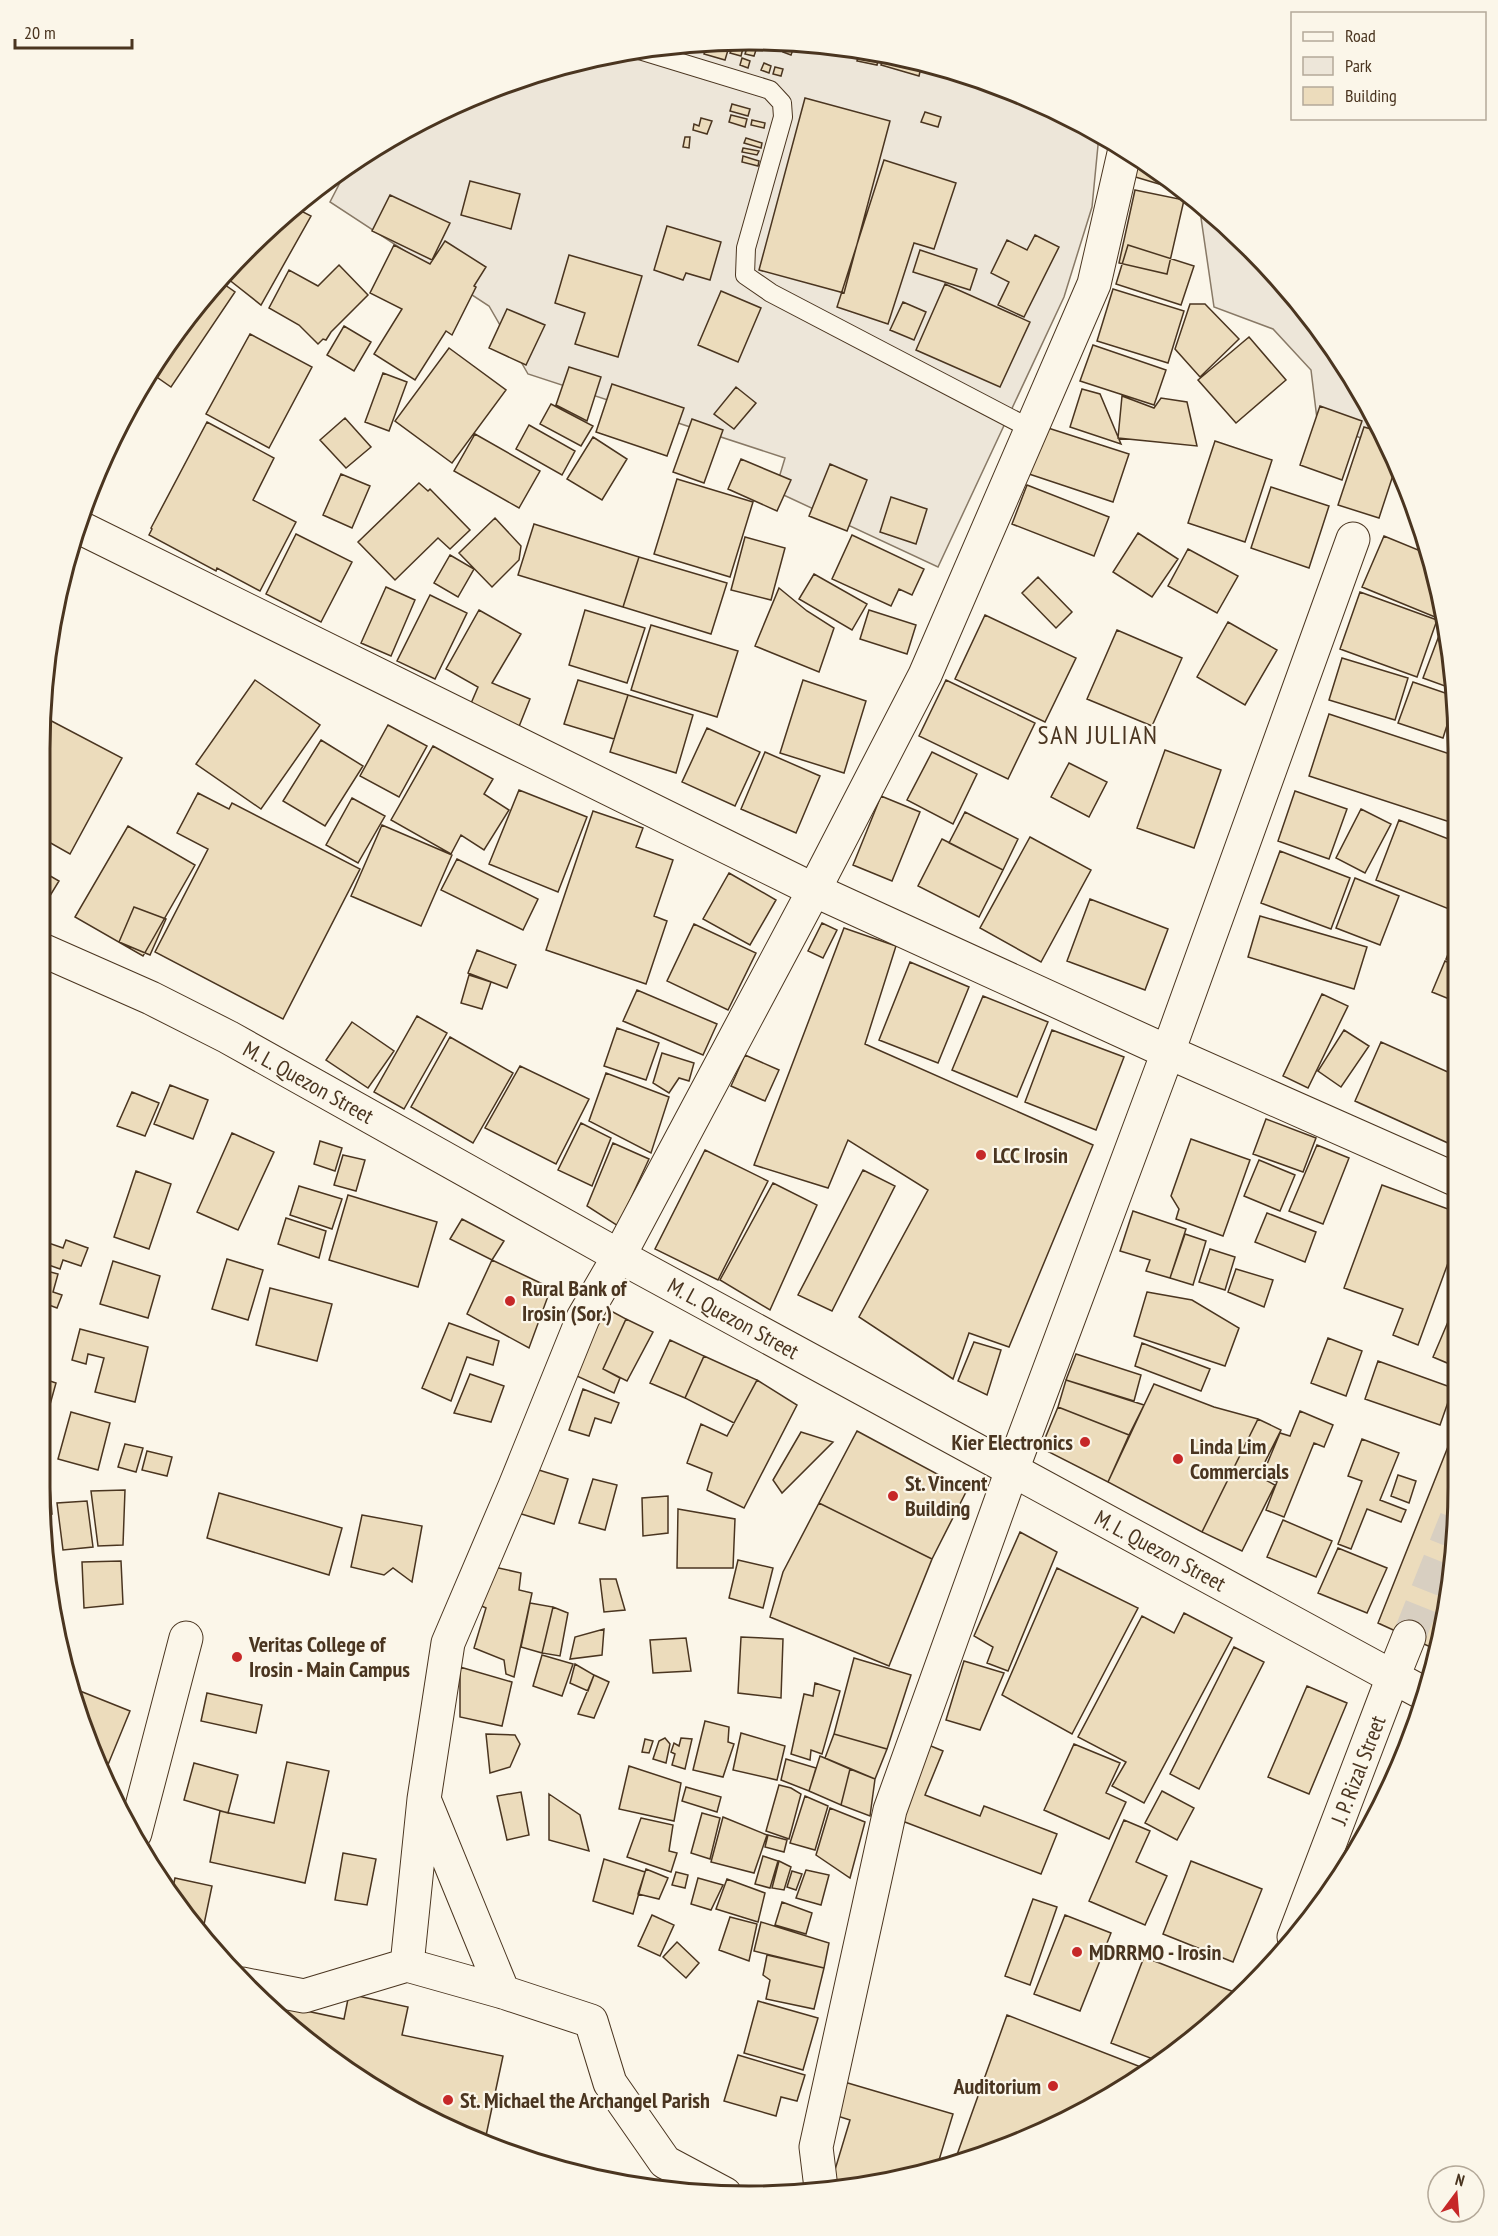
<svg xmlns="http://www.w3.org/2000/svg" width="1498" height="2236" viewBox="0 0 1498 2236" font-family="'PT Sans Narrow',sans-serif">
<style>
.green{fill:#ede6d9;stroke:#887966;stroke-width:1.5}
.building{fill:#ecdcbc;stroke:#4a3520;stroke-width:1.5}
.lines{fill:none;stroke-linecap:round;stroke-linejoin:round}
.street-tunnel{stroke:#d8cfc1;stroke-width:33;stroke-dasharray:33 16;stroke-linecap:butt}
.lane-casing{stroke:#4a3520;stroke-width:20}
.street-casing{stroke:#4a3520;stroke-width:35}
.secondary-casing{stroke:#4a3520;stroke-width:35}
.lane{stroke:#fbf6e9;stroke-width:18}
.street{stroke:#fbf6e9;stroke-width:33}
.secondary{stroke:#fbf6e9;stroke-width:33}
.poi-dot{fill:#c62828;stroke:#fbf6e9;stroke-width:2}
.labels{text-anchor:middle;stroke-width:4.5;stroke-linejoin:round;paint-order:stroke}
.street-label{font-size:22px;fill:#4a3520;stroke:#fbf6e9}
.poi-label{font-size:22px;font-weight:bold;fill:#4a3520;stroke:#fbf6e9;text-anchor:start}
.quarter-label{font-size:26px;letter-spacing:1.5px;fill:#4a3520;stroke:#fbf6e9}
.rim{fill:none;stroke:#4a3520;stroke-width:3}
</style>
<rect width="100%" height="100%" fill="#fbf6e9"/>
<path class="green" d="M749,39l138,14 133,40 79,42 -7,72 -28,90 -126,270 -163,-76 10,-33 -257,-84 -39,-68 -159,-104 17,-33h-5l12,-10 123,-66 133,-40z
M1199,204l52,43 88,107 37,70 -13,15 -46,-20 -6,-49 -38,-41 -59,-22z"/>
<path class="building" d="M786,43l9,1 -4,11 -8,-3z
M707,44l21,6 -3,10 -21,-6z
M733,46l10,2 -2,8 -11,-3z
M747,48l9,2 -2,6 -9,-2z
M860,50l20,2 -3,13 -20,-4z
M885,52l37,11 -3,13 -38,-11z
M742,58l8,3 -2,7 -8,-3z
M764,63l7,3 -2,7 -8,-3z
M775,67l8,2 -2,7 -8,-2z
M805,98l85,23 -46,172 -85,-23z
M732,104l18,5 -2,7 -18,-5z
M925,112l16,5 -3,10 -17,-5z
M731,115l16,4 -2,8 -16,-5z
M701,118l11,3 -5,13 -14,-4 1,-6 5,2z
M752,120l13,3 -1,5 -13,-3z
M685,137h5l-1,11 -6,-1z
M746,138l16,5 -1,5 -17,-5z
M743,148l16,3 -2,4 -15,-3z
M743,156l16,5 -1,5 -16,-4z
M1138,156l39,30 -1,3 -44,-13z
M884,160l72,23 -22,66 -20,-6 -26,81 -51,-17z
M470,181l50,13 -9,35 -50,-14z
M1135,190l49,10 -17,74 -48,-11z
M315,191l-12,21 8,4 -50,89 -38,-30 24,-28z
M390,195l60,28 -18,37 -60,-29z
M667,226l54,16 -11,38 -24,-7 -3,7 -29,-10z
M1035,235l24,12 -35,70 -26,-12 11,-23 -18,-9 16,-33 20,10z
M445,241l41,26 -12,19 2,1 -24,48 -6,-4 -31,49 -41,-26 28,-45 -32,-16 24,-48 36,19z
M1128,245l66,21 -13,39 -65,-21z
M920,250l57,19 -7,21 -57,-18z
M569,255l73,21 -24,81 -43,-13 10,-31 -30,-10z
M339,265l29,30 -37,37 -5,8 -3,-1 -5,5 -19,-19 -30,-17 20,-38 29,16z
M218,280l17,12 -64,95 -20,-14 35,-56z
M945,284l85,38 -30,65 -84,-37z
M1113,289l71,22 -16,52 -71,-22z
M721,291l40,17 -23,54 -40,-17z
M903,302l23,10 -12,28 -24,-10z
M1190,304h15l34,35 -39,38 -25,-28z
M507,309l38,16 -19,40 -37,-17z
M344,326l27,16 -17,29 -27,-16z
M250,334l62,33 -43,81 -63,-34z
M1249,337l37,43 -50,43 -38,-43z
M1093,345l73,25 -12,35 -74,-24z
M449,348l57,42 -54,73 -57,-42z
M569,367l32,10 -14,44 -31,-16z
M383,373l24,9 -18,49 -24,-9z
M612,384l72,24 -17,48 -71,-24z
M736,387l20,16 -22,26 -20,-15z
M1082,389l18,5 21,50 -51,-17z
M1122,396l32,12 7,-10 26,4 10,44 -79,-8z
M551,404l42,22 -12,20 -41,-22z
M1320,406l42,15 -20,59 -42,-15z
M345,418l26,29 -25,21 -26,-28z
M692,419l31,11 -19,53 -31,-11z
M207,422l67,36 -21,42 43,22 -36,69 -43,-23 -1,3 -67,-36 3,-6 -1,-1z
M529,425l46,26 -13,24 -46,-26z
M1045,427l84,27 -16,48 -84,-28z
M1364,427l17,5 16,31 -18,55 -41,-13z
M475,434l65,37 -21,37 -65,-37z
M593,437l34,22 -25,41 -35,-21z
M1215,441l57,19 -27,82 -57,-19z
M741,459l50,21 -14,31 -49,-22z
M830,464l37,16 -20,51 -38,-15z
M341,474l29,12 -18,42 -29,-13z
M677,479l76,23 -23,75 -76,-23z
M419,483l9,8 2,-2 40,41 -20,19 -12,-11 -43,42 -37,-38z
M1027,485l82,32 -15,39 -82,-32z
M1271,487l58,19 -20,62 -58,-20z
M891,497l36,12 -11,35 -36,-12z
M495,518l26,28 -2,14 -27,27 -33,-34z
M534,524l105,33 -16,50 -105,-32z
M1138,533l40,26 -26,38 -39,-25z
M296,534l56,28 -31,60 -55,-28z
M852,535l72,34 -12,26 -13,-6 -8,17 -59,-27z
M1384,536l44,18 14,46 -7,17 -73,-30z
M745,537l40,11 -14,52 -40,-10z
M1188,549l50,27 -21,37 -49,-27z
M450,555l24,14 -16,28 -24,-14z
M639,557l88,26 -16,51 -88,-27z
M814,574l53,30 -15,26 -53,-31z
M1038,577l34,35 -16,16 -34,-35z
M386,587l29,13 -24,56 -30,-13z
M779,588l28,23 27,17 -15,44 -64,-26z
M1360,592l77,28 -20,57 -77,-28z
M430,595l37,18 -32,66 -38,-18z
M479,610l42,24 -29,49 38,16 -12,30 -49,-21 9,-21 -32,-18z
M585,610l60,18 -18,55 -58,-18z
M869,610l47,15 -9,29 -47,-15z
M985,615l91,43 -31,64 -90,-43z
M1228,622l49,28 -32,55 -48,-28z
M651,625l87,26 -21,66 -86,-27z
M1443,625l4,1 6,63 -30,-11z
M1117,630l65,28 -30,68 -65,-27z
M1342,658l66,20 -13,42 -66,-20z
M255,680l65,45 -59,84 -65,-45z
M578,680l50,15 -14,44 -50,-15z
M803,680l63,21 -22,72 -64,-20z
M946,680l89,43 -27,56 -89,-43z
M1413,682l41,14v7l-11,35 -45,-15z
M628,695l65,20 -17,58 -66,-21z
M1329,714l130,43v68l-150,-49z
M42,716l80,42 -52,96 -30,-17 -1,-88z
M1456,719l2,25 -9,-5z
M388,725l39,21 -28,51 -39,-21z
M707,728l53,24 -25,54 -53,-24z
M321,740l42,26 -38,60 -42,-25z
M433,746l60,33 -9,15 25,16 -25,40 -23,-15 -10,19 -60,-34z
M1165,750l56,20 -27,78 -57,-20z
M765,752l55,24 -24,57 -55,-24z
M932,752l45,22 -24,50 -46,-24z
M1069,763l38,19 -18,35 -38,-20z
M519,790l68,27 -29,75 -69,-28z
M1295,791l52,18 -18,50 -51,-18z
M198,793l31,16 3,-6 128,66 -77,150 -128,-67 53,-103 -31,-16z
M881,796l39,16 -28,69 -39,-16z
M352,798l33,18 -27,47 -32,-18z
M1361,809l30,15 -26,49 -29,-15z
M593,811l50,17 -7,19 37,13 -19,56 13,5 -21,63 -100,-34z
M965,812l53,27 -15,31 -54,-27z
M1399,820l60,23v70l-83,-33z
M382,825l70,30 -31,71 -70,-30z
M128,826l67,39 -52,91 -68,-39z
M1030,837l61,33 -50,92 -61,-34z
M942,839l61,31 -24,47 -61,-31z
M1280,851l70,27 -19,51 -70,-26z
M457,859l81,40 -15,31 -82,-40z
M40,870l19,11 -14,23 -5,-3z
M729,873l47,27 -26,45 -47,-26z
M1355,878l44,18 -19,49 -44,-17z
M1090,899l78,30 -23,61 -78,-29z
M134,907l32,12 -16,36 -31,-13z
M1260,916l107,31 -13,42 -106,-32z
M822,923l15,7 -14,28 -15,-7z
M694,924l62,29 -28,57 -61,-29z
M844,928l52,18 -31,98 228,101 -84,202 -40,-14 -16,46 -94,-62 69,-127 -80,-50 -20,48 -74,-23z
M1459,928v37l-13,-6z
M477,950l39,15 -9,23 -39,-15z
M1445,961l14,6v36l-27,-11z
M910,962l59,25 -31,76 -59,-23z
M469,975l22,7 -9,27 -21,-6z
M637,990l80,34 -14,31 -80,-34z
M1322,994l26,12 -40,82 -25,-12z
M983,996l65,26 -31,75 -65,-27z
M417,1016l30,17 -43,76 -30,-17z
M352,1022l42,29 -26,37 -42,-28z
M617,1028l42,15 -13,37 -42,-14z
M1052,1030l72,27 -28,73 -71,-28z
M1344,1030l25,16 -28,41 -23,-16z
M450,1037l63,36 -40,70 -62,-36z
M1381,1042l78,35v71l-104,-47z
M662,1053l32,10 -5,18 -10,-3 -10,15 -16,-10z
M745,1055l34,15 -14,31 -34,-15z
M520,1066l69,33 -33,65 -71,-36z
M606,1073l63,24 -18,56 -62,-32z
M170,1085l38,15 -15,39 -39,-15z
M132,1092l27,11 -14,33 -28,-10z
M1266,1119l50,19 -13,34 -50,-18z
M581,1123l30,15 -19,48 -34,-16z
M232,1133l42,19 -36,78 -41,-18z
M1191,1139l59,21 -27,76 -47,-17 3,-10 -8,-13z
M320,1141l22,7 -7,23 -21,-7z
M613,1143l36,16 -31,67 -31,-20z
M1317,1145l32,13 -26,66 -34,-13z
M705,1150l63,31 -50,99 -63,-31z
M343,1155l22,5 -9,31 -22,-6z
M1259,1160l36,15 -15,36 -36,-15z
M863,1170l32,16 -63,125 -34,-16z
M136,1171l35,13 -22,65 -35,-12z
M773,1183l44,22 -47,105 -50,-30z
M1382,1185l77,28v20l-41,112 -25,-10 10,-26 -59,-21z
M299,1186l43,13 -10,30 -42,-14z
M348,1195l89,27 -19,65 -89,-27z
M1133,1211l53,18 -16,49 -24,-7 4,-11 -30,-9z
M1267,1213l49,19 -11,30 -50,-20z
M286,1218l40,13 -7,27 -41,-14z
M462,1219l42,22 -12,19 -42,-21z
M1185,1234l21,7 -13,44 -23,-7z
M66,1240l22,8 -7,18 -18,-6 -3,9 -17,-6v-22l20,7z
M1210,1249l25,8 -10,33 -26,-8z
M227,1259l36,11 -15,50 -36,-11z
M492,1260l59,28 -22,60 -62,-34z
M113,1261l47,15 -12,42 -48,-14z
M1236,1269l37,11 -9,27 -36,-15z
M43,1270l15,4 -5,18 9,3 -5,13 -8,-3 -2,5 -4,-1z
M270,1288l62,16 -15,57 -61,-16z
M1147,1292l45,8 47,28 -14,38 -91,-30z
M1459,1296v72l-26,-11z
M600,1305l26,14 -23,50 17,9 -6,15 -46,-21z
M626,1319l27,13 -26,49 -24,-12z
M449,1323l50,18 -6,24 -26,-8 -16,44 -29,-13z
M80,1329l68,18 -13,55 -40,-10 9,-34 -16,-4 -2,10 -14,-4z
M1328,1338l34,13 -16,45 -35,-13z
M670,1340l34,16 -19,42 -35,-15z
M974,1342l27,8 -14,45 -29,-14z
M1142,1343l68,26 -9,22 -66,-25z
M1076,1354l65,21 -7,26 -68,-21z
M704,1356l53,24 -23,43 -49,-25z
M1378,1361l75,27 -13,37 -75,-26z
M470,1374l34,12 -13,36 -37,-9z
M44,1379l12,4 -12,43z
M757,1380l40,25 -53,103 -37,-18 5,-17 -25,-10 14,-39 26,12z
M1066,1380l78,25 -15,30 -71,-28z
M1154,1384l60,23 44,12 -56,113 -94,-50z
M583,1389l36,14 -8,20 -16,-5 -6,18 -20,-6z
M1058,1407l71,28 -21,47 -67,-34z
M1300,1411l33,14 -9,22 -10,-4 -30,74 -18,-7 11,-28 -15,-6 18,-43 10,3z
M71,1412l39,11 -12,47 -40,-11z
M1258,1419l23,11 -23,46 17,9 -33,66 -40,-19z
M1459,1419v68l-14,138 -8,25 -59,-27z
M857,1431l110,59 -35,69 -113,-56z
M801,1432l32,10 -51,51 -9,-13z
M1362,1439l37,14 -19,47 26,10 -5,12 -34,-13 -16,40 -13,-5 24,-63 -14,-5z
M125,1444l18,4 -7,24 -18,-5z
M147,1451l25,6 -5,19 -25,-6z
M529,1467l39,12 -14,45 -39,-12z
M1398,1475l18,6 -7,22 -18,-7z
M593,1479l24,6 -12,45 -26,-7z
M44,1486h6l2,28 -7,1z
M125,1490l-2,55 -25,1 -7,-55z
M219,1493l123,35 -13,47 -122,-37z
M668,1496v37l-25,3 -1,-38z
M87,1501l6,46 -30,3 -6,-47z
M819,1503l113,56 -43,107 -119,-49 13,-45z
M678,1509l57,10 -2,49h-56z
M362,1515l60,11 -10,56 -19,-14 -9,7 -33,-8z
M1283,1520l49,21 -16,36 -49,-20z
M1020,1532l37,20 -49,119 -21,-8 6,-16 -19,-11z
M1338,1548l49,20 -20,45 -49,-20z
M738,1560l35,8 -10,40 -34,-10z
M121,1561l2,43 -39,4 -2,-46z
M485,1565l36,8 -2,17 13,3 -18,84 -8,-3 -2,-14 -30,-12 12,-40 -13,-6z
M1057,1568l81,40 -66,126 -70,-39z
M600,1579h16l9,31 -21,2z
M530,1603l23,4 -11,46 -21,-6z
M553,1607l15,6 -8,43 -18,-3z
M1184,1613l48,25 -88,165 -32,-17 14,-24 -48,-25 64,-121 32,17z
M604,1629l-2,26 -32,4 5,-22z
M741,1637l42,2 -2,59 -43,-5z
M686,1638l5,33 -38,2 -3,-33z
M1234,1647l30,15 -65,127 -29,-15z
M542,1655l31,9 -11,32 -29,-10z
M854,1658l57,17 -24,74 -53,-15z
M964,1661l40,12 -24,57 -34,-10z
M575,1664l19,11 -6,16 -18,-8z
M460,1667l52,15 -10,44 -42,-9z
M594,1675l15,7 -15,36 -16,-4z
M815,1683l25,8 -18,63 -11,-4 -1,10 -19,-6 13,-60 9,2z
M1307,1686l40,17 -38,91 -41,-17z
M70,1687l60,24 -25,61 -28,-57z
M207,1693l55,12 -6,28 -55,-12z
M705,1721l24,6 -1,15 6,2 -11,33 -30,-7z
M741,1733l44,13 -8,34 -44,-10z
M486,1734l29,1 5,9 -10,23 -20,6z
M834,1734l53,15 -12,30 -50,-21z
M665,1738l5,6 -4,19 -13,-4 6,-18z
M681,1738l11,1 -7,30 -13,-4 3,-11 -4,-2 3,-9 5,3z
M645,1739l8,2 -4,12 -7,-1z
M926,1744l17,7 -18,44 55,21 4,-10 73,28 -16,40 -144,-55z
M1074,1744l46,19 -14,30 20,9 -17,37 -65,-29z
M820,1756l30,13 -9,36 -32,-14z
M786,1759l30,9 -7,23 -28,-11z
M287,1762l42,9 -24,112 -95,-21 10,-51 54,12z
M194,1763l44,12 -10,38 -44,-13z
M629,1766l52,17 -7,38 -55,-12z
M850,1769l25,10 -5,37 -29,-11z
M779,1785l12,3 10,6 -12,45 -23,-8z
M686,1787l35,10 -4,15 -35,-11z
M1385,1790l4,2 -3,9 -13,22 -2,-1z
M1162,1791l32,17 -17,32 -32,-17z
M521,1792l8,43 -22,5 -10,-44z
M549,1794l31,21 9,36 -40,-11z
M805,1796l23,10 -13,44 -25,-7z
M830,1808l35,14 -15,56 -34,-23z
M702,1813l18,5 -10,41 -19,-6z
M723,1817l44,18 -13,38 -43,-11z
M641,1818l32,7 -4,26 8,2 -6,19 -44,-15z
M1124,1820l26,11 -14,31 31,14 -22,49 -56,-24z
M1362,1826l7,3 -37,61z
M768,1835l19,5 -3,12 -19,-5z
M343,1853l33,6 -9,46 -32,-5z
M763,1856l15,5 -8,27 -15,-4z
M604,1859l41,13 -12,42 -40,-13z
M779,1861l12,6 -7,23 -12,-2z
M1191,1861l71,28 -29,73 -70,-28z
M646,1869l22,9 -9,21 -21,-5z
M806,1870l23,5 -8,30 -25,-7z
M792,1871l10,3 -6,16 -9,-3z
M676,1872l12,3 -3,13 -13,-3z
M175,1878l37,8 -10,48 -31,-38z
M698,1878l25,7 -12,25 -20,-6z
M727,1879l38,14 -7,29 -42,-13z
M1033,1899l24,8 -27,78 -25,-9z
M782,1902l30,11 -6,21 -31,-9z
M652,1915l22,10 -14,31 -22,-10z
M1065,1915l46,18 -31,78 -46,-17z
M730,1917l27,7 -8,37 -30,-11z
M761,1922l68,21 -5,25 -70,-17z
M677,1942l22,21 -13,15 -23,-21z
M767,1955l57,13 -10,41 -48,-10 4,-19 -7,-5z
M1144,1957l90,35 -6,14 -70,55 -47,-18z
M349,1994l59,13 -6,28 101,21 -19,89 -167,-95 -57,-49 84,18z
M758,2001l60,17 -15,52 -59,-17z
M1007,2015l139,54 -42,33 -126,57 -25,7z
M738,2055l67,20 -8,26 -16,-4 -5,19 -52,-15z
M841,2081l112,33 -17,56 -48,13 -46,3 -11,-3 19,-63 -19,-6z"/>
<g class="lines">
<path class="street-tunnel" d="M1409,1637l47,-118"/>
<defs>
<path id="lane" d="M639,50l131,40 12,13 1,14 -37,131 -1,27 26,18 260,136"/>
<path id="street" d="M81,528l733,362 354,162 291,129
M1409,1637l-16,40 30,16
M426,1804l77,188
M135,1833l51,-195
M407,1965l17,-166 24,-156 67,-157 68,-168 36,-62
M242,1984l62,12 103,-31 96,27 88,29 19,62 55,79 60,32
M821,2188l-5,-41 74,-337 122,-340 156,-418 185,-513"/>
<g id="secondary">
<path id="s1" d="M40,949l111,49 77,39 391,219 774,421 -99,260"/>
<path d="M619,1256l195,-366 111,-215 169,-391 31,-135"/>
</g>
</defs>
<use href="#lane" class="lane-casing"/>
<use href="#street" class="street-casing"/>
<use href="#secondary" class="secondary-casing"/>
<use href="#lane" class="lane"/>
<use href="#street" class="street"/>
<use href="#secondary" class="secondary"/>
</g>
<g class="poi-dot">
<circle cx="981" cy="1155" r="6"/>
<circle cx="510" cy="1301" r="6"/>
<circle cx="1085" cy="1442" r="6"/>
<circle cx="1178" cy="1459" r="6"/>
<circle cx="893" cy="1496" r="6"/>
<circle cx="237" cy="1657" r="6"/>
<circle cx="1077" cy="1952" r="6"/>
<circle cx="1053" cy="2086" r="6"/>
<circle cx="448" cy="2100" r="6"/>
</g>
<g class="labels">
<g class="street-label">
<text dy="8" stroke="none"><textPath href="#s1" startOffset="300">M. L. Quezon Street</textPath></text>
<text dy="8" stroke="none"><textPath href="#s1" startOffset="786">M. L. Quezon Street</textPath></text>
<text dy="8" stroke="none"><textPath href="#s1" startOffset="1272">M. L. Quezon Street</textPath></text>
<text transform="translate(1358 1770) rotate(-69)" y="8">J. P. Rizal Street</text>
</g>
<g class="poi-label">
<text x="993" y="1163">LCC Irosin</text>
<text x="522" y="1296">Rural Bank of<tspan x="522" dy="25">Irosin (Sor.)</tspan></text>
<text x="1073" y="1450" text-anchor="end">Kier Electronics</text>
<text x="1190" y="1454">Linda Lim<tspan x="1190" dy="25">Commercials</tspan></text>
<text x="905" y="1491">St. Vincent<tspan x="905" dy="25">Building</tspan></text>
<text x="249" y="1652">Veritas College of<tspan x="249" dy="25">Irosin - Main Campus</tspan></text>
<text x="1089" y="1960">MDRRMO - Irosin</text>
<text x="1041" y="2094" text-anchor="end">Auditorium</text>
<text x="460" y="2108">St. Michael the Archangel Parish</text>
</g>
<g class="quarter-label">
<text x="1098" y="744">SAN JULIAN</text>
</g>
</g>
<path d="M0 0H1498V2236H0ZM749 50H749A699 699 0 0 1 1448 749V1487A699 699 0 0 1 749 2186H749A699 699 0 0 1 50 1487V749A699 699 0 0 1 749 50Z" fill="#fbf6e9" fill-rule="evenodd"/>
<path class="rim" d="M749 50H749A699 699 0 0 1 1448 749V1487A699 699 0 0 1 749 2186H749A699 699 0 0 1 50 1487V749A699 699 0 0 1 749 50Z"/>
<rect x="1291" y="12" width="195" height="108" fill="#fbf6e9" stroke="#b4a999" stroke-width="1.5"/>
<rect x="1303" y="32" width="30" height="9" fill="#fbf6e9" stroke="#b4a999" stroke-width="1.5"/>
<text x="1345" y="42" font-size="18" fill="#4a3520">Road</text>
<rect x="1303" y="57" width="30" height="18" fill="#ede6d9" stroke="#b4a999" stroke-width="1.5"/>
<text x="1345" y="72" font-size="18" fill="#4a3520">Park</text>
<rect x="1303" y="87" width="30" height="18" fill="#ecdcbc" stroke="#b4a999" stroke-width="1.5"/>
<text x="1345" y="102" font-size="18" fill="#4a3520">Building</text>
<g transform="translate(1456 2194) rotate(16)"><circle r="28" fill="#fbf6e9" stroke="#b4a999" stroke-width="1.5"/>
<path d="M0-4.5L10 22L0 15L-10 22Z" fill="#c62828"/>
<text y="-9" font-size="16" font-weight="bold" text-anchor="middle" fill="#4a3520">N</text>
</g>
<path d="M15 39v9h117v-9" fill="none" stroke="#4a3520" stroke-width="3"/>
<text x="24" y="39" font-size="18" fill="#4a3520" stroke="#fbf6e9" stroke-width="4.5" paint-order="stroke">20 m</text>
</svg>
